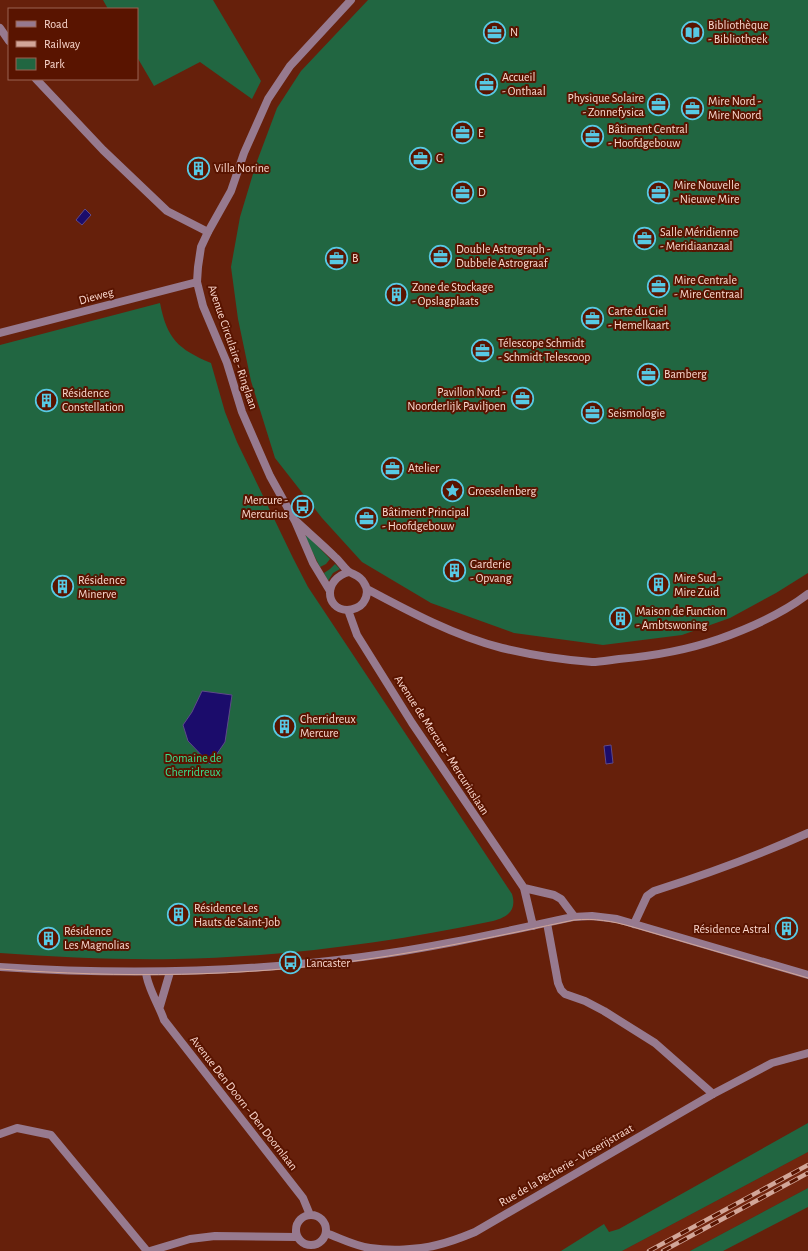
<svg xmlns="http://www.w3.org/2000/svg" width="808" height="1251" viewBox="0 0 808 1251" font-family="'Alegreya Sans',sans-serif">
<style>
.built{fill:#73250e}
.green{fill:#216641}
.water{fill:#1b0c6b;stroke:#5e4989}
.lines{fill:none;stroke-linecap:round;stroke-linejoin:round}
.minor{stroke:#977a8f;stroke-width:8}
.tertiary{stroke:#977a8f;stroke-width:8}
.tram{stroke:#d2a699;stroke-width:1}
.rail-casing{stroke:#d2a699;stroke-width:4.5}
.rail{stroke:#591400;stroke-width:3;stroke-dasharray:9;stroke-linecap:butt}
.labels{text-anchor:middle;stroke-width:4;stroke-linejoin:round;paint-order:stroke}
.poi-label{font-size:12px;fill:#fbd8ce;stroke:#591400;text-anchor:start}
.street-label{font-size:12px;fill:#fbd8ce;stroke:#591400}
.park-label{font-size:12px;fill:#39e28f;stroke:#591400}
</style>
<rect width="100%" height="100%" fill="#66200b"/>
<path class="built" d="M808,1152v36l-118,63h-68z"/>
<path class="green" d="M103,0h110l48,81 -9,18 -52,-37 -46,24 -17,-29v-48h-29z
M368,0h440v573l-32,20 -46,25 -48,17 -79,10 -89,-12 -83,-30 -69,-41 -40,-44 -47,-60 -24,-77 -13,-62 -7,-52 9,-50 16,-53 21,-56 24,-37z
M160,303c7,36 18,46 51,60l14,49 12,30 56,116 15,29 204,307c5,16 -4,23 -19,27 -105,22 -210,36 -318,38 -58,1 -117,-2 -175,-6v-608z
M306,536h2l22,23 -4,5 -6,3 -15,-30z
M335,564l5,5 -7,4 -5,8 -4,-8 6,-4z
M808,1123v29l-186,99h-61l43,-27 5,8 10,-3z
M808,1188v19l-85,44h-33z"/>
<path class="water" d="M85,209l6,6 -9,10 -6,-5z
M202,691l30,4 -7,47 -15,22 -22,-23 -5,-16 9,-13z
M611,745l2,18 -7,1 -2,-18z"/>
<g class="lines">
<path class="minor" d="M0,28l9,13
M36,79l67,71 64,61 41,21
M547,923l11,60 3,7 4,4 20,7 19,10 51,32 58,51
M634,924l13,-28 7,-5c53,-17 103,-35 154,-58
M146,972c1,15 13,33 18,48l139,178 7,17
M160,1006l10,-34
M0,1134l17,-6 34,7 96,116
M296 1230a15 15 0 1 1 30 0a15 15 0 1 1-30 0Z
M326,1233c14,5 29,13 44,15 21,3 47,2 67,-3 13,-3 26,-8 38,-13l238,-138 59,-31 36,-10
M150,1251l40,-12 25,-3 81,1v-7"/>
<path class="tertiary" d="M0,333l197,-51
M297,522c13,12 26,23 38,35 5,4 8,10 13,14 5,4 12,4 16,12 4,6 4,13 -1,20 -3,4 -10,7 -16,7 -22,-1 -24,-31 2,-38
M367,589c43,23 88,47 135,59 29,7 61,12 90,14 9,0 18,-2 27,-3 35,-3 68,-9 100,-20 31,-11 63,-25 89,-45
M330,591l-17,-28 -18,-42 -25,-45 -28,-64 -15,-49 -24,-57 -6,-24 1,-15 3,-20 7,-15 23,-41 13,-38 24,-54 22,-33 61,-66
M348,610l9,25 55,88 112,165 9,38
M524,888l30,7 7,4 12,16v2
M0,967c121,8 242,6 362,-10 71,-9 141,-25 211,-40l19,-1 25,3 191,56"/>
<path class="tram" d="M0,969c121,9 242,8 362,-9 71,-10 141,-25 212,-40 21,-2 38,1 59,7l175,51"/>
<defs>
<path id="rail" d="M649,1251l159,-86
M663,1251l145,-78"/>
</defs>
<use href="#rail" class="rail-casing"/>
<use href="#rail" class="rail"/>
</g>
<defs>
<symbol id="office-ring" viewBox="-11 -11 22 22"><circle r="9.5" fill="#591400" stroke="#58c9e4" stroke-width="1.5"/><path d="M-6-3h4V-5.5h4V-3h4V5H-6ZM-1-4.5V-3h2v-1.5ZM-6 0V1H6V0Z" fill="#58c9e4"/></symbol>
<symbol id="library-ring" viewBox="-11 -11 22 22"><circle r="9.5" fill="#591400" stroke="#58c9e4" stroke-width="1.5"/><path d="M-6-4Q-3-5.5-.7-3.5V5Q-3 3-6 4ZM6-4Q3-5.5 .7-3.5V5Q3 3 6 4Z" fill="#58c9e4"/></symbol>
<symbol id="building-ring" viewBox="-11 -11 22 22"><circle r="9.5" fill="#591400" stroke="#58c9e4" stroke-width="1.5"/><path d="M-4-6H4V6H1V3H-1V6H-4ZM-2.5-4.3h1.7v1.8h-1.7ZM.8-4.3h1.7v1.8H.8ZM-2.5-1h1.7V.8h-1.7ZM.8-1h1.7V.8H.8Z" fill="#58c9e4"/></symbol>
<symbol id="sight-ring" viewBox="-11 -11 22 22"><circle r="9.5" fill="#591400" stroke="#58c9e4" stroke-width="1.5"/><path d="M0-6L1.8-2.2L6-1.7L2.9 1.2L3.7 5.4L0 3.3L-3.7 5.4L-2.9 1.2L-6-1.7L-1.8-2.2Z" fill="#58c9e4"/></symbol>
<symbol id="bus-ring" viewBox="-11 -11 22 22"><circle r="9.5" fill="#591400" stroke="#58c9e4" stroke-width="1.5"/><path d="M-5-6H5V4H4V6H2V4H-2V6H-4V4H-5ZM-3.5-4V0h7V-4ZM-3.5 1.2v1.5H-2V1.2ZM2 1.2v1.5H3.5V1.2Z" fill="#58c9e4"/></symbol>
</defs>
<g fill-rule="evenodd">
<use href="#office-ring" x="482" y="20" width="25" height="25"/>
<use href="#library-ring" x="680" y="20" width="25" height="25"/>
<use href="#office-ring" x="474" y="72" width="25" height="25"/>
<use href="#office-ring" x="646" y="92" width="25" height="25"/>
<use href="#office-ring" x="680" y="96" width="25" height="25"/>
<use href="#office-ring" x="450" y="120" width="25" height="25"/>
<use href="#office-ring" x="580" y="124" width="25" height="25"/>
<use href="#office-ring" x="408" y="146" width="25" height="25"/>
<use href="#building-ring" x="186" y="156" width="25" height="25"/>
<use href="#office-ring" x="450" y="180" width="25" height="25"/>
<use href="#office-ring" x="646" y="180" width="25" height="25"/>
<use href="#office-ring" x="632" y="226" width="25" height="25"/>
<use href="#office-ring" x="428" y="244" width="25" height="25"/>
<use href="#office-ring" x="324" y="246" width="25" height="25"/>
<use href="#office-ring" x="646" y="274" width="25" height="25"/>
<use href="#building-ring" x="384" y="282" width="25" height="25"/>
<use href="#office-ring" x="580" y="306" width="25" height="25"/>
<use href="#office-ring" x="470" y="338" width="25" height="25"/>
<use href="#office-ring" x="636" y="362" width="25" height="25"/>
<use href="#office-ring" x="510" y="386" width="25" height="25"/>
<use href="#building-ring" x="34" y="388" width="25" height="25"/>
<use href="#office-ring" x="580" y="400" width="25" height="25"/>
<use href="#office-ring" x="380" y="456" width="25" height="25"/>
<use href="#sight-ring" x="440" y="478" width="25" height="25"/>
<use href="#bus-ring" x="290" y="494" width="25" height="25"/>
<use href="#office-ring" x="354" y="506" width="25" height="25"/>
<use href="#building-ring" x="442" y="558" width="25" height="25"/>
<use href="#building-ring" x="646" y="572" width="25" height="25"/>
<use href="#building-ring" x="50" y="574" width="25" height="25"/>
<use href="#building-ring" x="608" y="606" width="25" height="25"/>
<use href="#building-ring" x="272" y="714" width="25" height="25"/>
<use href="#building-ring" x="166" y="902" width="25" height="25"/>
<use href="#building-ring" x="774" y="916" width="25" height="25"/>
<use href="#building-ring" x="36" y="926" width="25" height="25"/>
<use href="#bus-ring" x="278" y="950" width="25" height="25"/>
</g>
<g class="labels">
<g class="poi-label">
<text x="708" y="29">Bibliothèque<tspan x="708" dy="14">- Bibliotheek</tspan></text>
<text x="510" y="36">N</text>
<text x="502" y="81">Accueil<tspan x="502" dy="14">- Onthaal</tspan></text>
<text x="644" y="102" text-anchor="end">Physique Solaire<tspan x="644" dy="14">- Zonnefysica</tspan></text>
<text x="708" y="105">Mire Nord -<tspan x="708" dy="14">Mire Noord</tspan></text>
<text x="608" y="133">Bâtiment Central<tspan x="608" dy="14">- Hoofdgebouw</tspan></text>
<text x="478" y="137">E</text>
<text x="436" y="162">G</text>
<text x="214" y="172">Villa Norine</text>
<text x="674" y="189">Mire Nouvelle<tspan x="674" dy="14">- Nieuwe Mire</tspan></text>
<text x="478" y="196">D</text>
<text x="660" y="236">Salle Méridienne<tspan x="660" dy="14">- Meridiaanzaal</tspan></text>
<text x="456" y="253">Double Astrograph -<tspan x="456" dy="14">Dubbele Astrograaf</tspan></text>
<text x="352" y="262">B</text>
<text x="674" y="284">Mire Centrale<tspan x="674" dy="14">- Mire Centraal</tspan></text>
<text x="412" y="291">Zone de Stockage<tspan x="412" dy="14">- Opslagplaats</tspan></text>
<text x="608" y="315">Carte du Ciel<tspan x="608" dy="14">- Hemelkaart</tspan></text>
<text x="498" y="347">Télescope Schmidt<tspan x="498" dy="14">- Schmidt Telescoop</tspan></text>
<text x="664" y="378">Bamberg</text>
<text x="506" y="396" text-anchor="end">Pavillon Nord -<tspan x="506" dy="14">Noorderlijk Paviljoen</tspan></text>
<text x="62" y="397">Résidence<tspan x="62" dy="14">Constellation</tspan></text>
<text x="608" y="417">Seismologie</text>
<text x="408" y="472">Atelier</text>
<text x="468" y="495">Groeselenberg</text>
<text x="288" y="504" text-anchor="end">Mercure -<tspan x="288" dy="14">Mercurius</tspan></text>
<text x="382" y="516">Bâtiment Principal<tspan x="382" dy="14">- Hoofdgebouw</tspan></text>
<text x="470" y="568">Garderie<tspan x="470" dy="14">- Opvang</tspan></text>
<text x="674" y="582">Mire Sud -<tspan x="674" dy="14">Mire Zuid</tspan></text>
<text x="78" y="584">Résidence<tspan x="78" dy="14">Minerve</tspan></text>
<text x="636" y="615">Maison de Function<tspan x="636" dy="14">- Ambtswoning</tspan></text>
<text x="300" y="723">Cherridreux<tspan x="300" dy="14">Mercure</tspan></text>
<text x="194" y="912">Résidence Les<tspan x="194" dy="14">Hauts de Saint-Job</tspan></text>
<text x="770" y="933" text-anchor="end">Résidence Astral</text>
<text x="64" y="935">Résidence<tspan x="64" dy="14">Les Magnolias</tspan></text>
<text x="306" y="967">Lancaster</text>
</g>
<g class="street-label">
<text transform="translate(96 296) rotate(-15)" y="4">Dieweg</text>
<text transform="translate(233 347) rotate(71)" y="4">Avenue Circulaire - Ringlaan</text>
<text transform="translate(442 745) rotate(57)" y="4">Avenue de Mercure - Mercuriuslaan</text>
<text transform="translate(244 1103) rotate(52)" y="4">Avenue Den Doorn - Den Doornlaan</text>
<text transform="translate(566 1165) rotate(-30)" y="4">Rue de la Pêcherie - Visserijstraat</text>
</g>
<g class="park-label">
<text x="193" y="762">Domaine de<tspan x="193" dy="14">Cherridreux</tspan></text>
</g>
</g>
<rect x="8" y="8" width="130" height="72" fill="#591400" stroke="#9a6252"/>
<rect x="16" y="21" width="20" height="6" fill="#977a8f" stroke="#9a6252"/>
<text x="44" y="28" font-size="12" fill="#fbd8ce">Road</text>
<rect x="16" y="41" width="20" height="6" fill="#d2a699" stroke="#9a6252"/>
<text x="44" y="48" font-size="12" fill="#fbd8ce">Railway</text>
<rect x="16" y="58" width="20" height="12" fill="#216641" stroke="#9a6252"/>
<text x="44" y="68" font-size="12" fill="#fbd8ce">Park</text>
</svg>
